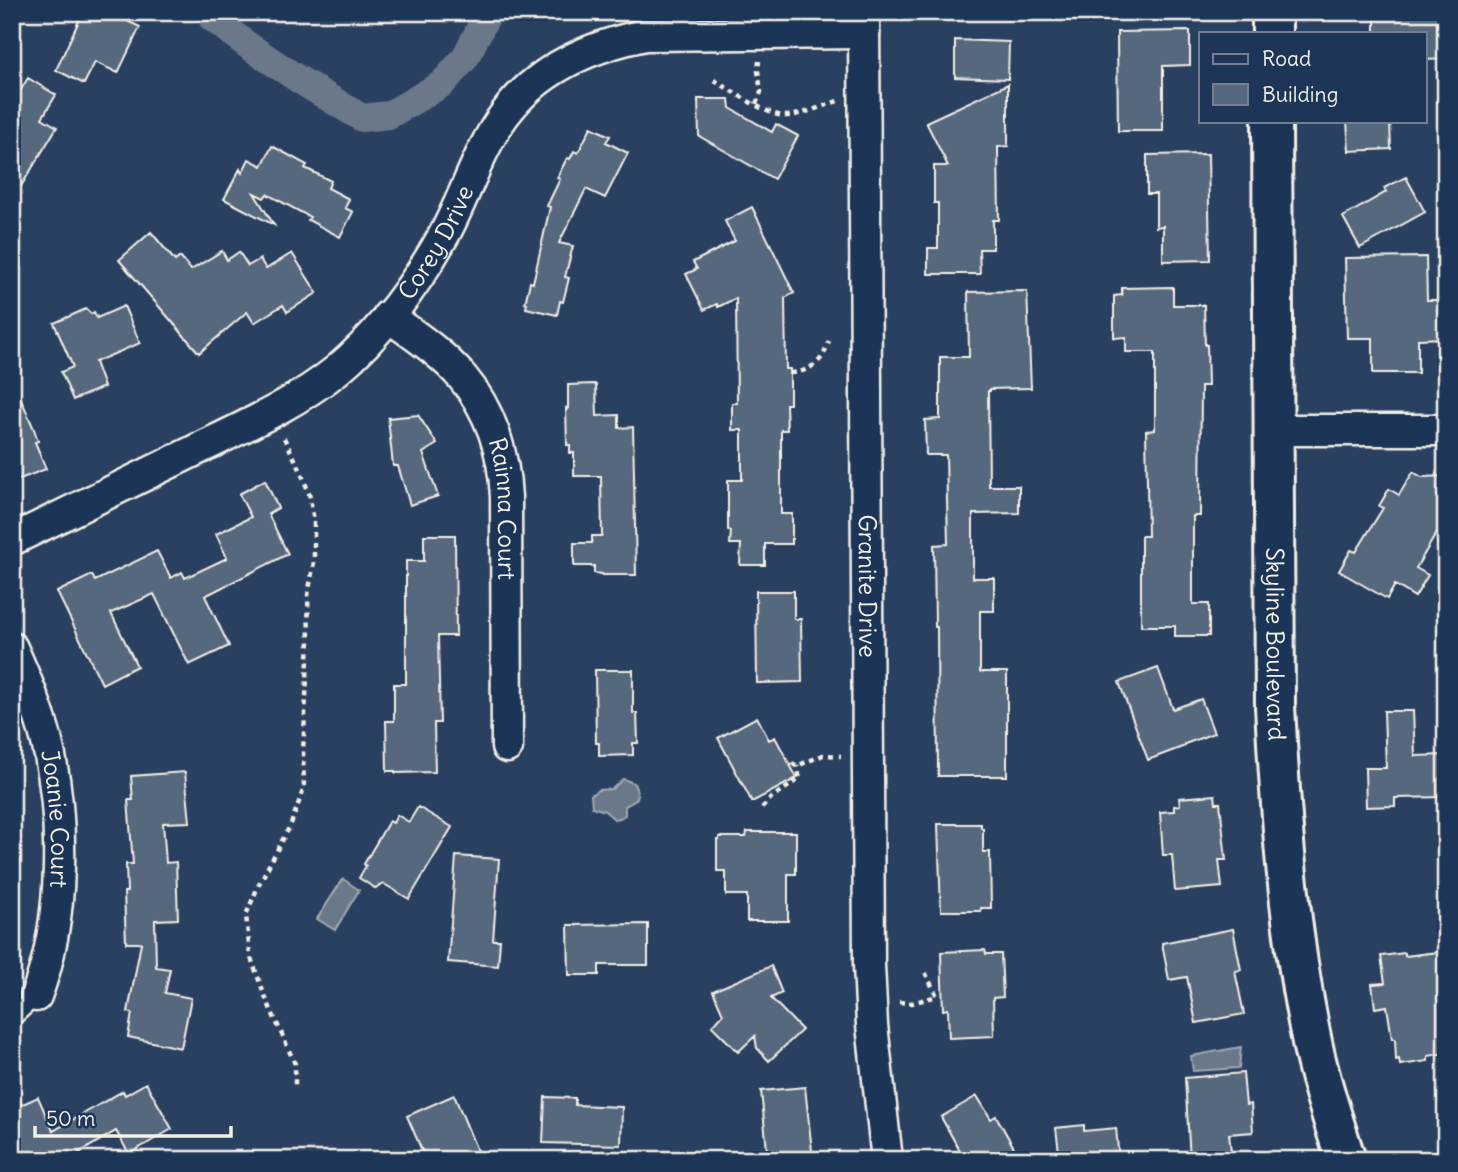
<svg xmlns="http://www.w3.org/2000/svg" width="1458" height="1172" viewBox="0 0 1458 1172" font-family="Delius,sans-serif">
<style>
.water{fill:#6a788a;stroke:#a1a8b0;stroke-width:2}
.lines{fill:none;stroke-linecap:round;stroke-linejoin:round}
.canal{stroke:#6a788a;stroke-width:28}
.building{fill:#56677d;stroke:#f4f1e8;stroke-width:2}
.lane-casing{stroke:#f4f1e8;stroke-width:21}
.street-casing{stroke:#f4f1e8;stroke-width:35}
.secondary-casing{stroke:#f4f1e8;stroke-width:44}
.path{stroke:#f4f1e8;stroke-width:4.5;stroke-dasharray:5 5;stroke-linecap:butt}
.lane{stroke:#1d3557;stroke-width:16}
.street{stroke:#1d3557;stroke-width:30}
.secondary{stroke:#1d3557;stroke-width:38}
.labels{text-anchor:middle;stroke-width:7;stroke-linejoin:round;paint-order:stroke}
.street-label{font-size:24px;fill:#f4f1e8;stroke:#1d3557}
</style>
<rect width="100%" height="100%" fill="#2a4060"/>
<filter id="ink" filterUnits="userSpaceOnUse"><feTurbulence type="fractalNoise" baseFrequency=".0143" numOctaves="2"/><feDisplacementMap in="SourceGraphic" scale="14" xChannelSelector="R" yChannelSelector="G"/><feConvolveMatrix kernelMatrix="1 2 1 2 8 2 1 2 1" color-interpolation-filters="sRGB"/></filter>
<g filter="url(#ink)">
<path class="water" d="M623,779l11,4 4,12 -2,5 -11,6v9l-5,3 -6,1 -9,-8 -13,-4 -1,-12 7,-5 14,-1z
M343,879l16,11 -24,40 -18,-11z
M1241,1047l-2,21 -46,3 -2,-15z"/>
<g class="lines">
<path class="canal" d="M209,12l3,6 34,26 52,35 64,39 27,-3 53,-31 23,-26 21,-41 1,-5"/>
</g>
<path class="building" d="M83,12h25l32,15 -22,46 -23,-11 -11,22 -28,-14z
M1375,12h71v47l-21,1v-27h-50z
M1190,31v34l-27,1v65h-45l-1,-99z
M955,40l54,2 -1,37 -53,-2z
M28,78l28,17 -14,23 15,9 -45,74v-97z
M1008,84v62l-10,1 1,73h-6v29h-14l1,25h-52v-26h10v-45h-4v-37h14l-22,-44z
M698,99h31l1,9 42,24 4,-8 22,12 -24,43 -75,-43z
M1347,121h43l1,28 -42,2z
M591,127l19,9 -4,6 22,11 -23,45 -19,-9 -27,54 14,3 -8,31 4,1 -6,24 -3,-1 -3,14 -31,-7 1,-5h-2l5,-21 3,1 17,-76 -3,-1 13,-27 -3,-1 10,-20 3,1 4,-8 4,2z
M272,146l35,19 -2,3 26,13 -3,7 21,11 -4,9 8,4 -13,25 -32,-17 2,-3 -43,-23 -3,4 -10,-5 20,32 -50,-26 16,-30 2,4 7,-14 13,7z
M1208,154l2,106 -47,1v-35l-7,1v-33h-9v-39z
M1406,177l19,35 -65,36 -17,-31 43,-25 -2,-4z
M752,207l42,86 -9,5 1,71h4v35h-4l1,26h-6v84h11v30h-27v21h-25l1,-21h-11l1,-13 -3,-1v-50h14v-50h-10v-27h5l-1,-105 -18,9 -1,-3 -13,6 -18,-36 11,-5 -4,-7 42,-21 -10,-20z
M151,232l24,29 5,-4 11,13 31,-19 5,9 12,-8 9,14 12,-7 6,10 26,-16 25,40 -30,19 -4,-7 -29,18 -7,-11 -48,41 -80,-93z
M1426,257l1,43h19v38l-28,1v34h-45v-35h-26l-2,-80z
M1173,287v18h31l1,40h2l1,41h-7l-1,130h-7v88h16v32h-34v-10h-34v-90h7l-2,-105 9,-1v-78h-29v-15l-12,1v-42l8,-1v-7z
M1027,291l4,97 -41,1v2h-2l1,95h30v27l-46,1v64h21v33h-14v61h27v104h-69l-1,-149h-2l-1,-82 14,-1 -2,-89h-20l-1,-35 15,-1v-62h29l-1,-65z
M124,306l16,37 -45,19 9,25 -31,13 -12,-28 12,-5 -19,-44 32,-14 5,5 3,-2 3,6z
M12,378l22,51 4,12 -3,1 11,27 -34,13z
M594,384l2,1 1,31 22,-1v13l14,-1 3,148h-34v-1l-8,-1v-7h-20v-23h18v-7h10l-1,-60h-27v-23h-4v-8h-3l-1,-37 2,1v-24z
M418,415l19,29 -14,9 15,43 -28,9 -12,-39h-5l-5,-48z
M1413,472l9,5 24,-1v41l-30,51 12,7 -13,22 -20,-12 -8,14 -48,-28 12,-21 5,2 27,-44 -4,-2 10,-17 10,6z
M265,480l13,28 -10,6 20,40 -83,42 24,50 -40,19 -35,-71 -43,19 26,53 -35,18 -45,-92 35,-17 3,6 62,-30 14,27 11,-6 3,6 42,-20 -11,-24 35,-17 -12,-23z
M424,535h31l1,101h-18l2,87h-6l1,49 -40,1v-2h-8l-1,-50h8v-37h12v-123h18z
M756,591h38v28h7l1,63 -45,1z
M1158,668l15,41 28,-10 13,34 -29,11v2l-37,14 -29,-78z
M595,670h38v43h4l1,30h-5v12l-34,1v-13h-3z
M1384,711h29l2,45 31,-1v42l-51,1v8l-29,1 -1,-39h21z
M757,717l12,23 6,-3 22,41 -45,24 -34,-64z
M185,772l5,50 -27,1 3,40 10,-1 2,57 -23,1 1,47 14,2 -5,24 26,5 -10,50 -53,-11 4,-24 -4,-1 13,-69h-15l-2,-51h3l-1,-28h7l-5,-64h5l-2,-24z
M1215,795l1,8h4l6,57h-7l3,27 -47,4 -3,-36h-9l-3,-43 14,-1v-5l6,-1 -1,-7z
M418,807l34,20 -43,72 -25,-15 -9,4 -16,-10 7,-12 -2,-2 25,-43 4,2 4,-8 12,7z
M938,824h43v4h2v24h7l1,56h-10v3h-40z
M747,832h49v42h-8v47h-41v-26h-21v-24h-9v-31h2v-3h27z
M456,856l43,3 -6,81h7l-2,26 -50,-4z
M648,924v41h-49v10h-30l-1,-50z
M1233,929l8,41 -6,1 9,43 -48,9 -9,-46 -18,3 -7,-37z
M985,950l1,4h15l2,43 -10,1 1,38 -45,2 -1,-29 -5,1 -2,-58z
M1446,951v102l-18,3v5l-28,4 -1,-6 -3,1 -1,-21h-3l-5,-33 -12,2 -3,-24 13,-1 -4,-27 24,-3v3z
M771,966l11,27 -11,5 31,32 -33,31 -12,-13 -2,-12 -17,16 -26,-26 11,-12 -10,-23z
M1243,1073l3,32 5,-1 2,28 -24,2 3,26h-42l-5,-82z
M146,1083l26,46 -43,25 -13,-23 -49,29h-55v-51l26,-12 15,34 70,-40 2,4z
M805,1087l8,73h-45l-7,-69z
M454,1095l27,65h-55l-19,-44z
M977,1096l14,23 5,-3 25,44h-56l-24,-43z
M545,1097l30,1v7l47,2 -1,38 -78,-2z
M1084,1125v6l32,-3 3,32h-59l-4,-32z"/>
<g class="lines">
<defs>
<path id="lane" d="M12,1018l24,-22"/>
<g id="street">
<path id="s1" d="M864,12l5,953 3,60 15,135"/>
<path id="s2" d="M388,316c26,19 54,37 75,62 28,33 41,76 43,119l1,250"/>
<path d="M1274,430h172"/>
<path id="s3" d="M12,540c61,-30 121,-59 182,-89 49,-24 101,-47 143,-81 44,-37 80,-87 108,-137 20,-37 35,-86 60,-119 33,-45 86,-68 140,-79l219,-2"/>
<path id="s4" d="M12,648c13,29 26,59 34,90 19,77 19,183 -10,258"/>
</g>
<g id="secondary">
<path d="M1272,12v21"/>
<path id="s5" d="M1272,121l3,585c6,115 14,228 38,341 8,38 21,76 33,113"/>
</g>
</defs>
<use href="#lane" class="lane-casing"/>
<use href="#street" class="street-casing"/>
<use href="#secondary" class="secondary-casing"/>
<path class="path" d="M714,80c16,9 52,35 70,36 18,0 37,-10 54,-15
M756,104l5,-12 -3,-21 1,-10
M791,373c11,0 25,-7 31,-16 3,-4 5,-11 7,-16
M284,438l15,29 10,26 5,28v41l-6,33 1,46 -6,111 1,36 -13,36 -32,60 -13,31 4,40 14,39 31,70v25
M792,763l5,3 26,-11 18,1
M762,808l10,-11 28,-18 -3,-13
M899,1002l13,1 25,-7 -13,-26"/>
<use href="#lane" class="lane"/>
<use href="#street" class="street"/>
<use href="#secondary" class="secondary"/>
</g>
</g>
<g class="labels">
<g class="street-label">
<text dy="8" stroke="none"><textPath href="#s3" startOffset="530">Corey Drive</textPath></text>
<text dy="8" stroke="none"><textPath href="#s2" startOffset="238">Rainna Court</textPath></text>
<text dy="8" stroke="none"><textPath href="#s1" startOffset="574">Granite Drive</textPath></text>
<text dy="8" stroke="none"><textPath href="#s5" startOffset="523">Skyline Boulevard</textPath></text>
<text dy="8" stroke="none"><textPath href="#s4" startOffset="178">Joanie Court</textPath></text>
</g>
</g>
<rect width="1458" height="1172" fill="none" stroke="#1d3557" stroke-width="42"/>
<rect x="21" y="21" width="1416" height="1130" fill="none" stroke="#f4f1e8" stroke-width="2.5" filter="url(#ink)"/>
<rect x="1199" y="32" width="228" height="91" fill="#1d3557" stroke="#738091" stroke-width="2"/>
<rect x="1213" y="54" width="35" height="10" fill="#1d3557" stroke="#738091" stroke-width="2"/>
<text x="1262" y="66" font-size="21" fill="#f4f1e8">Road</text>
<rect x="1213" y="84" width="35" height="21" fill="#56677d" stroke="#738091" stroke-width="2"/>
<text x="1262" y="102" font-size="21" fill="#f4f1e8">Building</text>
<path d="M35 1126v10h196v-10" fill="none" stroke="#f4f1e8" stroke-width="3.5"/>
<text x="46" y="1126" font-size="21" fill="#f4f1e8" stroke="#1d3557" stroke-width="5" paint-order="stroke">50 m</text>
</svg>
